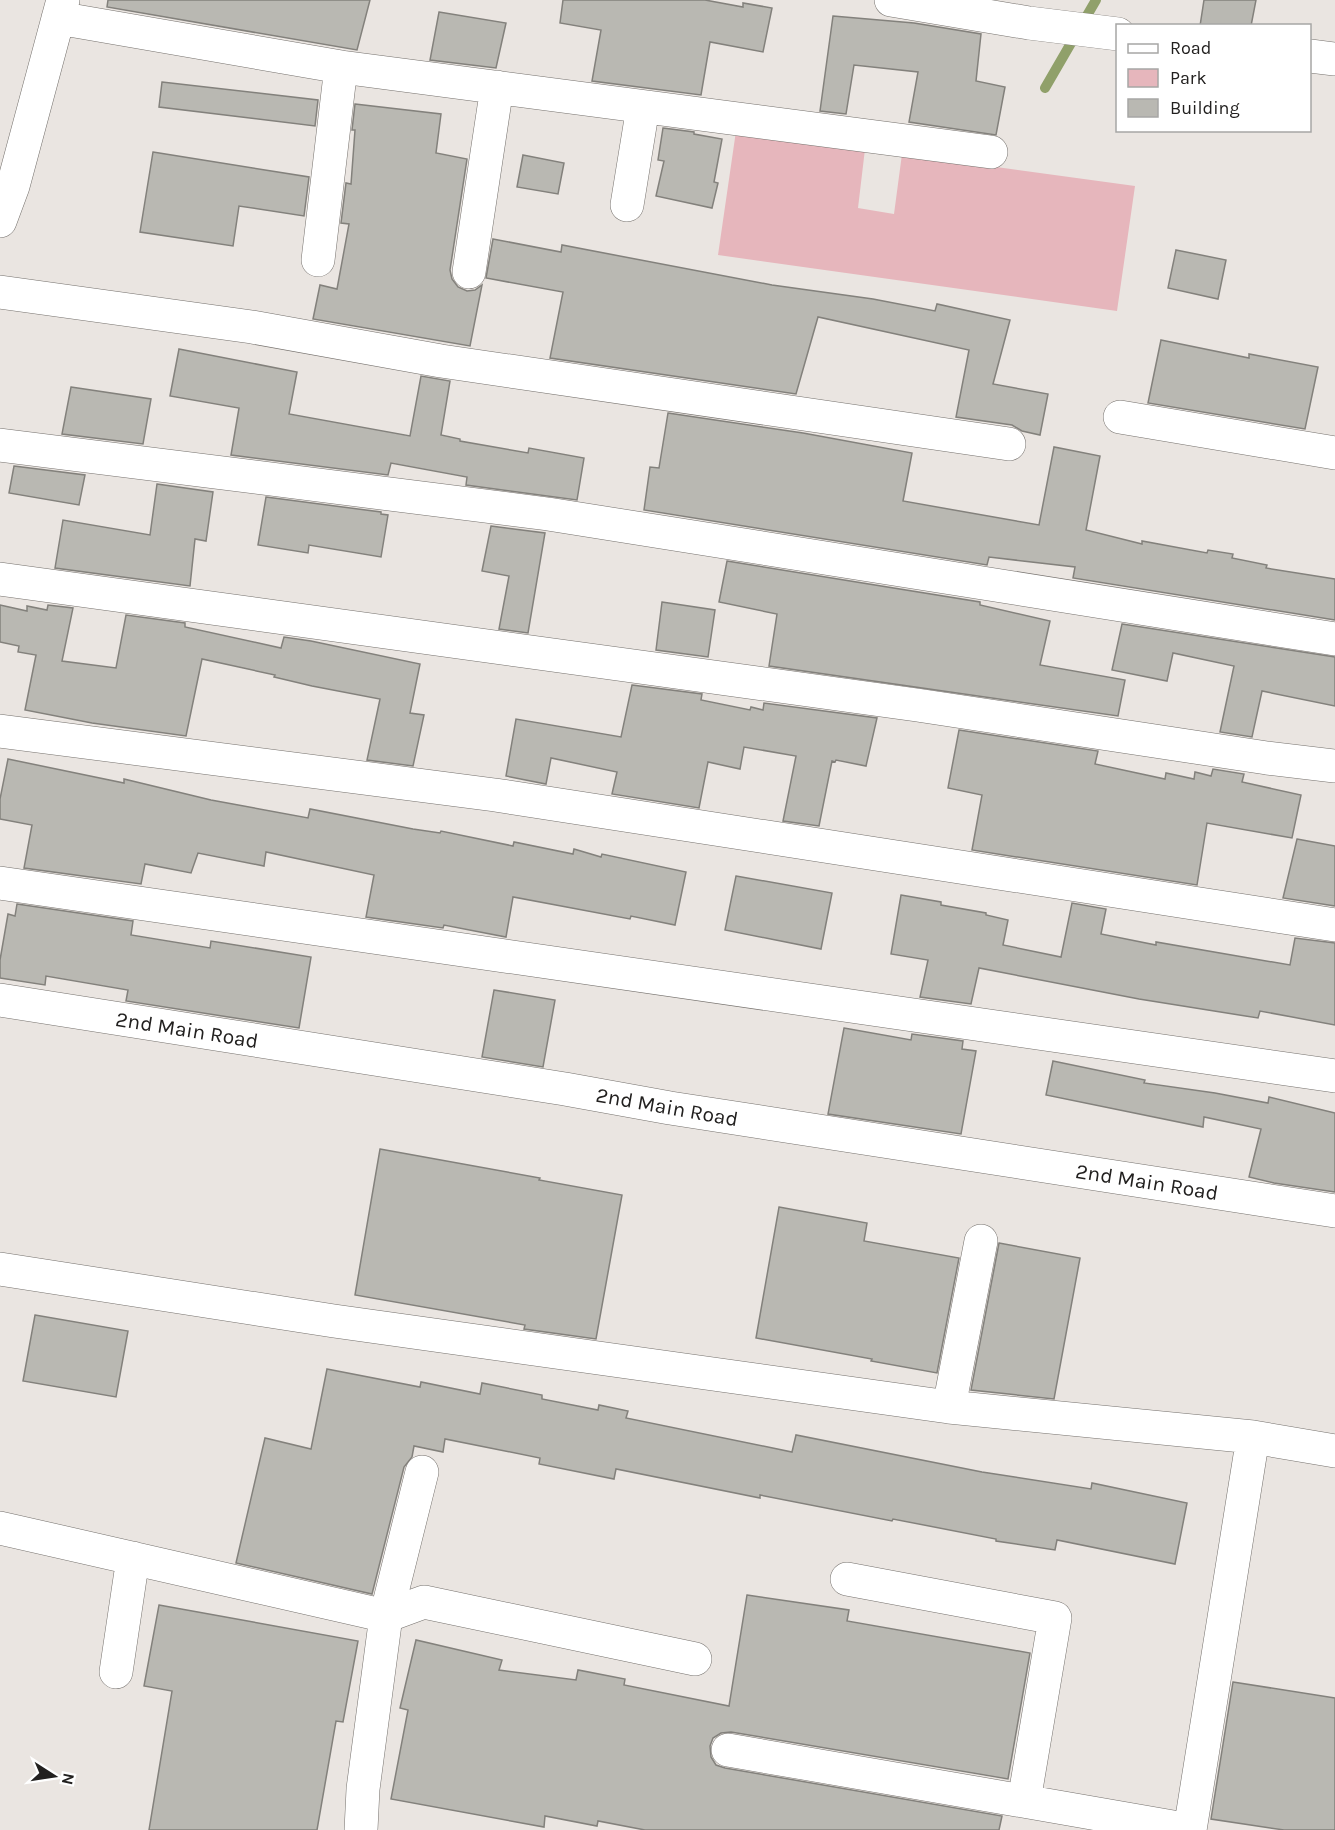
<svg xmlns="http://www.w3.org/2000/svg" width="1335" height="1830" viewBox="0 0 1335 1830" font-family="Karla,sans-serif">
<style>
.green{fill:#e6b6bc}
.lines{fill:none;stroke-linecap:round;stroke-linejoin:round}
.stream{stroke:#90a06a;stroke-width:10}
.building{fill:#b9b8b2;stroke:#83817c;stroke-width:1.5}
.minor-casing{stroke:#75716d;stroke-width:34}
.minor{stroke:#fff;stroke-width:33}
.labels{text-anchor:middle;stroke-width:4.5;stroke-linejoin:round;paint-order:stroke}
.street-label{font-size:21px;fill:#22201f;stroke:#fff}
</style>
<rect width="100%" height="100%" fill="#eae5e1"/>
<path class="green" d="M736,131l129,18 -7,59 36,6 8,-60 233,32 -18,125 -399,-56z"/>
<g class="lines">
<path class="stream" d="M1045,88l51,-88"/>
</g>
<path class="building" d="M108,0h262l-13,50 -250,-43z
M563,0h142l38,7v-4l29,5 -9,44 -53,-10 -9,53 -109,-14 9,-51 -41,-7z
M1204,0h52l-5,26h-51z
M439,12l67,11 -10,45 -66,-8z
M833,16l81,7 67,11 -5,47 29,6 -9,48 -87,-13 9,-50 -64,-7 -8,49 -26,-3z
M162,82l156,18 -3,26 -156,-19z
M355,104l86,10 -5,39 31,6 -17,111 2,9 6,8 9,4 8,-1 7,-5 -12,61 -157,-27 7,-34 17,4 12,-65 -8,-1 5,-40 5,1 4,-54h-3z
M663,128l31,4v2l28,5 -8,43 4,1 -6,25 -56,-12 8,-35 -6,-1z
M153,152l156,25 -5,39 -65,-10 -6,40 -93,-14z
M523,155l41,8 -6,31 -41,-7z
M493,239l68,13 1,-7 210,40 101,14 62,12 2,-7 73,16 -17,64 55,10 -8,41 -18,-4 -10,-6 -56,-8 13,-67 -151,-33 -22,77 -246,-36 13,-66 -77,-14z
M1176,250l50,10 -8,39 -50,-11z
M1161,340l88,18v-4l69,13 -13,62 -157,-26z
M179,349l118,23 -8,42 121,22 11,-60 29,5 -9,54 19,4v2l68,12 1,-5 55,10 -7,42 -111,-15 1,-8 -76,-14 -3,12 -157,-20 8,-47 -69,-12z
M71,387l80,12 -8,45 -81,-10z
M668,413l135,20 109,20 -9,48 136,24 15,-78 46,9 -14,74 56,14v-3l65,12 1,-3 25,4 -1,4 35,7 -1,3 69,11v41l-262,-42 2,-11 -86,-10 -2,8 -343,-55 6,-43 9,1z
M14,466l71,9 -6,30 -70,-12z
M157,484l56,8 -7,49 -11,-2 -5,47 -135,-18 8,-48 87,15z
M266,497l115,15v2l7,1 -7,42 -72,-12 -1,8 -50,-8z
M491,526l54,7 -17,100 -29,-4 10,-53 -27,-5z
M727,561l253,41v3l70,16 -10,44 85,15 -7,36 -349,-50 8,-52 -58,-12z
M662,602l53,8 -7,47 -52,-7z
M0,605l27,6v-5l20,4 1,-5 25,3 -11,53 54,7 10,-53 59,8v4l96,21 3,-11 27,4 109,23 -10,49 14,2 -11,51 -46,-6 13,-61 -68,-13 -38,-9 1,-2 -73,-16 -16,77 -94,-13 -67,-13 11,-55 -18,-3 1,-6 -19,-4z
M1122,624l213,33v49l-73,-15 -10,46 -32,-5 14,-66 -61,-13 -6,28 -55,-11z
M632,685l70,9 -1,6 49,10 1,-3 12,3 1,-7 113,15 -11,48 -30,-6 -1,2 -3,-1 -13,65 -36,-5 13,-65 -52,-9 -4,22 -32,-7 -9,46 -87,-14 5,-22 -66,-14 -5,26 -40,-8 10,-57 105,18z
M959,730l139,21 -3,13 70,15 1,-6 28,6 1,-7 16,4 2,-7 31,5 -2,8 59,13 -9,43 -85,-15 -10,62 -225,-35 10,-55 -34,-7z
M8,759l116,24v-4l87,21 97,18 2,-9 103,20 27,4 1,-2 72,15 1,-4 59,12 1,-5 27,8 1,-3 84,18 -11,53 -44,-9 -1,3 -117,-22 -7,40 -62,-12 -1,3 -77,-11 8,-42 -108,-23 -2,14 -66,-13 -7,20 -46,-9 -4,20 -117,-16 8,-43 -32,-6v-20z
M1297,839l38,7v60l-52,-8z
M736,876l96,17 -11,56 -96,-19z
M901,895l40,7v3l45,8v2l22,5 -5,25 58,12 11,-54 34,6 -5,25 55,11v-3l134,23 5,-27 40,5v82l-75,-14 -2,7 -119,-19 -160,-31 -8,36 -51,-7 8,-37 -37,-6z
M17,904l116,17 -2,14 79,13 1,-7 100,16 -12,71 -173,-27 2,-11 -82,-14 -1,9 -45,-7v-18l8,-46 7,2z
M494,990l61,10 -12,67 -61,-10z
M844,1028l67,12 1,-6 51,7 -1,8 14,2 -15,83 -133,-20z
M1053,1061l92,19 -1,3 71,10 53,10 1,-6 66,16v79l-61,-9 -25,-6 12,-48 -57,-12 -1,10 -157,-32z
M380,1149l160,29 -1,2 83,15 -26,144 -72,-10 1,-4 -170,-30z
M779,1207l88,16 -3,18 95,17 -22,115 -66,-12 1,-2 -116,-21z
M999,1243l81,15 -26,141 -83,-9z
M35,1315l93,16 -12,66 -93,-16z
M327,1369l93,18 1,-5 59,12 2,-11 60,12v4l56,11 1,-5 29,6 -2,7 166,34 4,-17 186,37 109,17 1,-6 95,20 -12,61 -118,-24 -2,10 -59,-9v-2l-103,-20 -1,2 -132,-26v3l-144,-29 -2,10 -75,-15 1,-6 -95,-19 -2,13 -29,-6 -2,11 -8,10 -32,127 -136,-31 29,-125 46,11z
M747,1595l102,15 -2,11 183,32 -22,126 -277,-47 -10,1 -8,5 -3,8 1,11 5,8 9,3 277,48 -3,14h-354l-47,-9 -1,5 -52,-10 -1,11 -153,-28 17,-89 -8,-2 16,-68 86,20 -3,10 77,10 2,-10 47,9 -1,6 105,21z
M159,1605l199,36 -15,81 -7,-1 -19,109h-168l23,-139 -28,-5z
M1233,1682l102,16v132h-51l-73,-11z"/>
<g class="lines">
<defs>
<path id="minor" d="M891,0l138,23 89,11
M58,18l283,49 650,85
M1310,56l25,3
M627,205l16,-98
M0,221l13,-35 50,-186
M318,260l23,-193
M469,272l28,-185
M0,292l252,35 189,34 568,83
M1120,417l215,36
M0,445l548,69 787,125
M0,579l917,126 350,53 68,8
M0,731l495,64 840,130
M0,883l1335,193
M0,1000l565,89 105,19 665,103
M0,1269l334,52 615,86 304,30 82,14
M949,1407l32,-166
M0,1528l386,88 38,-14 271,57
M847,1579l208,39 -31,183
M116,1672l17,-114
M728,1750l462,80
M361,1830l2,-41 23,-173 36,-144
M1190,1830l63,-393"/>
</defs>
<use href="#minor" class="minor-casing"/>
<use href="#minor" class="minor"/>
</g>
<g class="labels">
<g class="street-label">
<text transform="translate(187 1030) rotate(9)" y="7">2nd Main Road</text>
<text transform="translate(667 1107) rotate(10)" y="7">2nd Main Road</text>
<text transform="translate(1147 1182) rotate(9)" y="7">2nd Main Road</text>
</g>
</g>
<rect x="1116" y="24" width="195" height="108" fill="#ffffff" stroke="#a7a6a5" stroke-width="1.5"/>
<rect x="1128" y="44" width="30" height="9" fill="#ffffff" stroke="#a7a6a5" stroke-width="1.5"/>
<text x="1170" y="54" font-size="18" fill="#22201f">Road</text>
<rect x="1128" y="69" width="30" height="18" fill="#e6b6bc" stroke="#a7a6a5" stroke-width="1.5"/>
<text x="1170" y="84" font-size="18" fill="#22201f">Park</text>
<rect x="1128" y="99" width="30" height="18" fill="#b9b8b2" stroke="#a7a6a5" stroke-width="1.5"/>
<text x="1170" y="114" font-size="18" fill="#22201f">Building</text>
<g transform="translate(54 1776) rotate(102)" stroke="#ffffff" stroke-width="4.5" paint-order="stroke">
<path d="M0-4.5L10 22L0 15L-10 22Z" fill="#22201f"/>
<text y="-9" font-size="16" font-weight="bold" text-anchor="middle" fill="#22201f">N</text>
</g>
</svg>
